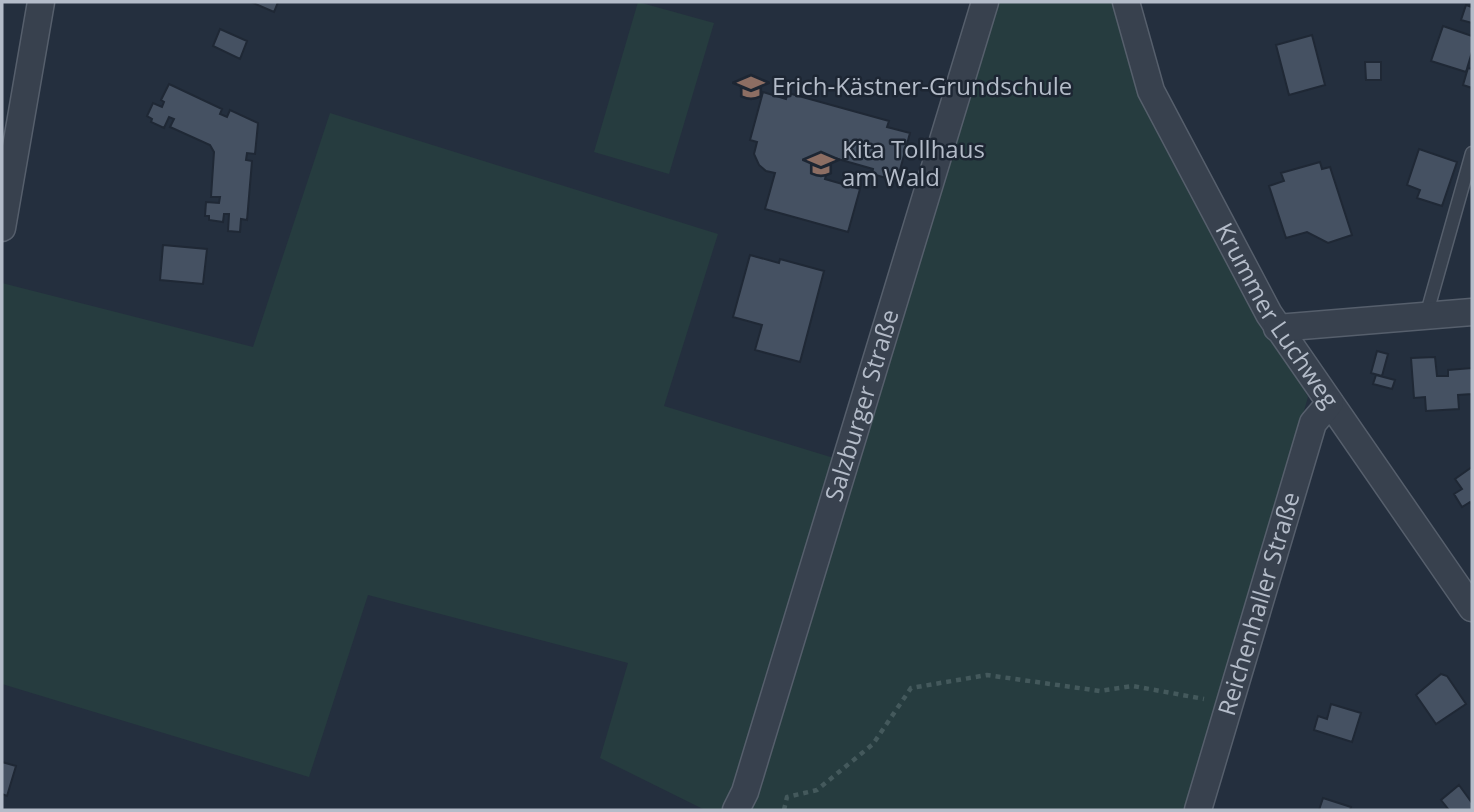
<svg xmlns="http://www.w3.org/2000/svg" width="1474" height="812" viewBox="0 0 1474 812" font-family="'Open Sans',sans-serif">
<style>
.green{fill:#263c3f}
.building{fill:#455162;stroke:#1f2835;stroke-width:2}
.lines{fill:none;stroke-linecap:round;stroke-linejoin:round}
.service-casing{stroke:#565f6c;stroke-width:15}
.minor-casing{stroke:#565f6c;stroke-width:29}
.path{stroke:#44595c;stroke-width:4.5;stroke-dasharray:5 5;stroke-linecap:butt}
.service{stroke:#38414e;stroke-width:12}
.minor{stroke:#38414e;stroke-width:26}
.labels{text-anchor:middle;stroke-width:5;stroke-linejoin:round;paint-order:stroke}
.poi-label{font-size:24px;fill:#b4bcc9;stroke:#1d2633;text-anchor:start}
.street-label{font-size:24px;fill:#b4bcc9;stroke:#1d2633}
</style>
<rect width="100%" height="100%" fill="#242f3e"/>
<path class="green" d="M638,2l76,21 -45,151 -75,-22z
M992,2h124l25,96 167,299 -121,413h-482l-105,-52 28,-95 -260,-68 -59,182 -307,-93v-401l251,64 77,-234 388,121 -54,172 186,57z"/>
<path class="building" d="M251,2h27l-4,10z
M1466,5l6,2v16l-11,-3z
M1443,26l29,10v16l-6,20 -35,-11z
M220,29l27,12 -7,18 -27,-13z
M1312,35l13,50 -36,10 -13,-50z
M1365,62h16v18h-15z
M1468,68l4,1v19l-9,-3z
M169,84l53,25 -2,5 7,3 3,-7 28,13 -3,31 -8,-1 -1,7 6,1 -5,59 -6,-1 -1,13 -12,-1 1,-17h-5l-1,8 -14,-2v-4h-4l1,-14 13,1 1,-6h-9l3,-45 -4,-7 -40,-18 4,-8 -5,-2 -5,11 -13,-6 1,-3 -5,-3 6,-13 9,4 2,-5 -3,-2z
M763,92l23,7 2,-6 101,28 -2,6 23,6 -13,48 -25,-7 1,-5 -42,-12 -6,22 35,10 -12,43 -83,-23 10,-36 -9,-2 -7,-6 -5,-11 3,-12 -7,-2z
M1419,149l38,13 -15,44 -25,-8 3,-8 -13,-5z
M1320,162l2,7 8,-2 22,68 -24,8 -21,-11 -21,6 -17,-52 15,-5 -3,-8z
M163,245l44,4 -4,35 -43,-4z
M750,255l29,8 1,-4 44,12 -24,91 -45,-12 7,-25 -29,-8z
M1377,351l11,3 -6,22 -11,-3z
M1435,357l2,19h11v-6l24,-2v26l-14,1 1,14 -33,2 -1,-14 -11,1 -3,-40z
M1376,375l19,5 -3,9 -19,-5z
M1472,467v38l-2,-3 -8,5 -8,-13 8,-5 -7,-10z
M1441,674l6,2 19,28 -30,20 -20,-29z
M1331,704l30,9 -9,29 -38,-12 4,-14 9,3z
M2,762l14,4 -9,30 -5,-2z
M1459,785l13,18v7h-23l-8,-10z
M1323,798l28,9 -1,3h-31z"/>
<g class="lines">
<defs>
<path id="service" d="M1426,316l46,-163"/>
<g id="minor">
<path id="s1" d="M1126,2l25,89 118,223 203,294"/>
<path d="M2,228l39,-226"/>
<path d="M1277,328l195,-16"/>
<path id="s2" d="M736,810l9,-18 240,-790"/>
<path id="s3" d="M1198,810l115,-387 17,-20"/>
</g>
</defs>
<use href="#service" class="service-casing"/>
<use href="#minor" class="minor-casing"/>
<path class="path" d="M784,810l3,-13 30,-7 56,-46 38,-56 76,-13 113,16 33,-5 71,13"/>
<use href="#service" class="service"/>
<use href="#minor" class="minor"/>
</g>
<defs>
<symbol id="school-bare" viewBox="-9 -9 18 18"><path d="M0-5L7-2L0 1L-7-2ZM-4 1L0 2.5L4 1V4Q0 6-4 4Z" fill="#8d6e63" stroke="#1d2633" stroke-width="2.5" paint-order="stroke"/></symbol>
</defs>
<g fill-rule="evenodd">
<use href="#school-bare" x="732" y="68" width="38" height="38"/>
<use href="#school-bare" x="802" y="145" width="38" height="38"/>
</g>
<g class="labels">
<g class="poi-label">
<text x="772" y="95">Erich-Kästner-Grundschule</text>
<text x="842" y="158">Kita Tollhaus<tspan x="842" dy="28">am Wald</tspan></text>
</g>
<g class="street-label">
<text dy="8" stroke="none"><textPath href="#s1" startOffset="350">Krummer Luchweg</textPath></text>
<text dy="8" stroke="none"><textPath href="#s2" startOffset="424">Salzburger Straße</textPath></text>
<text dy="8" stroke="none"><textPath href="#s3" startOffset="215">Reichenhaller Straße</textPath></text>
</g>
</g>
<rect width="1474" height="812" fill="none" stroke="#b4bcc9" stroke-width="7"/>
</svg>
